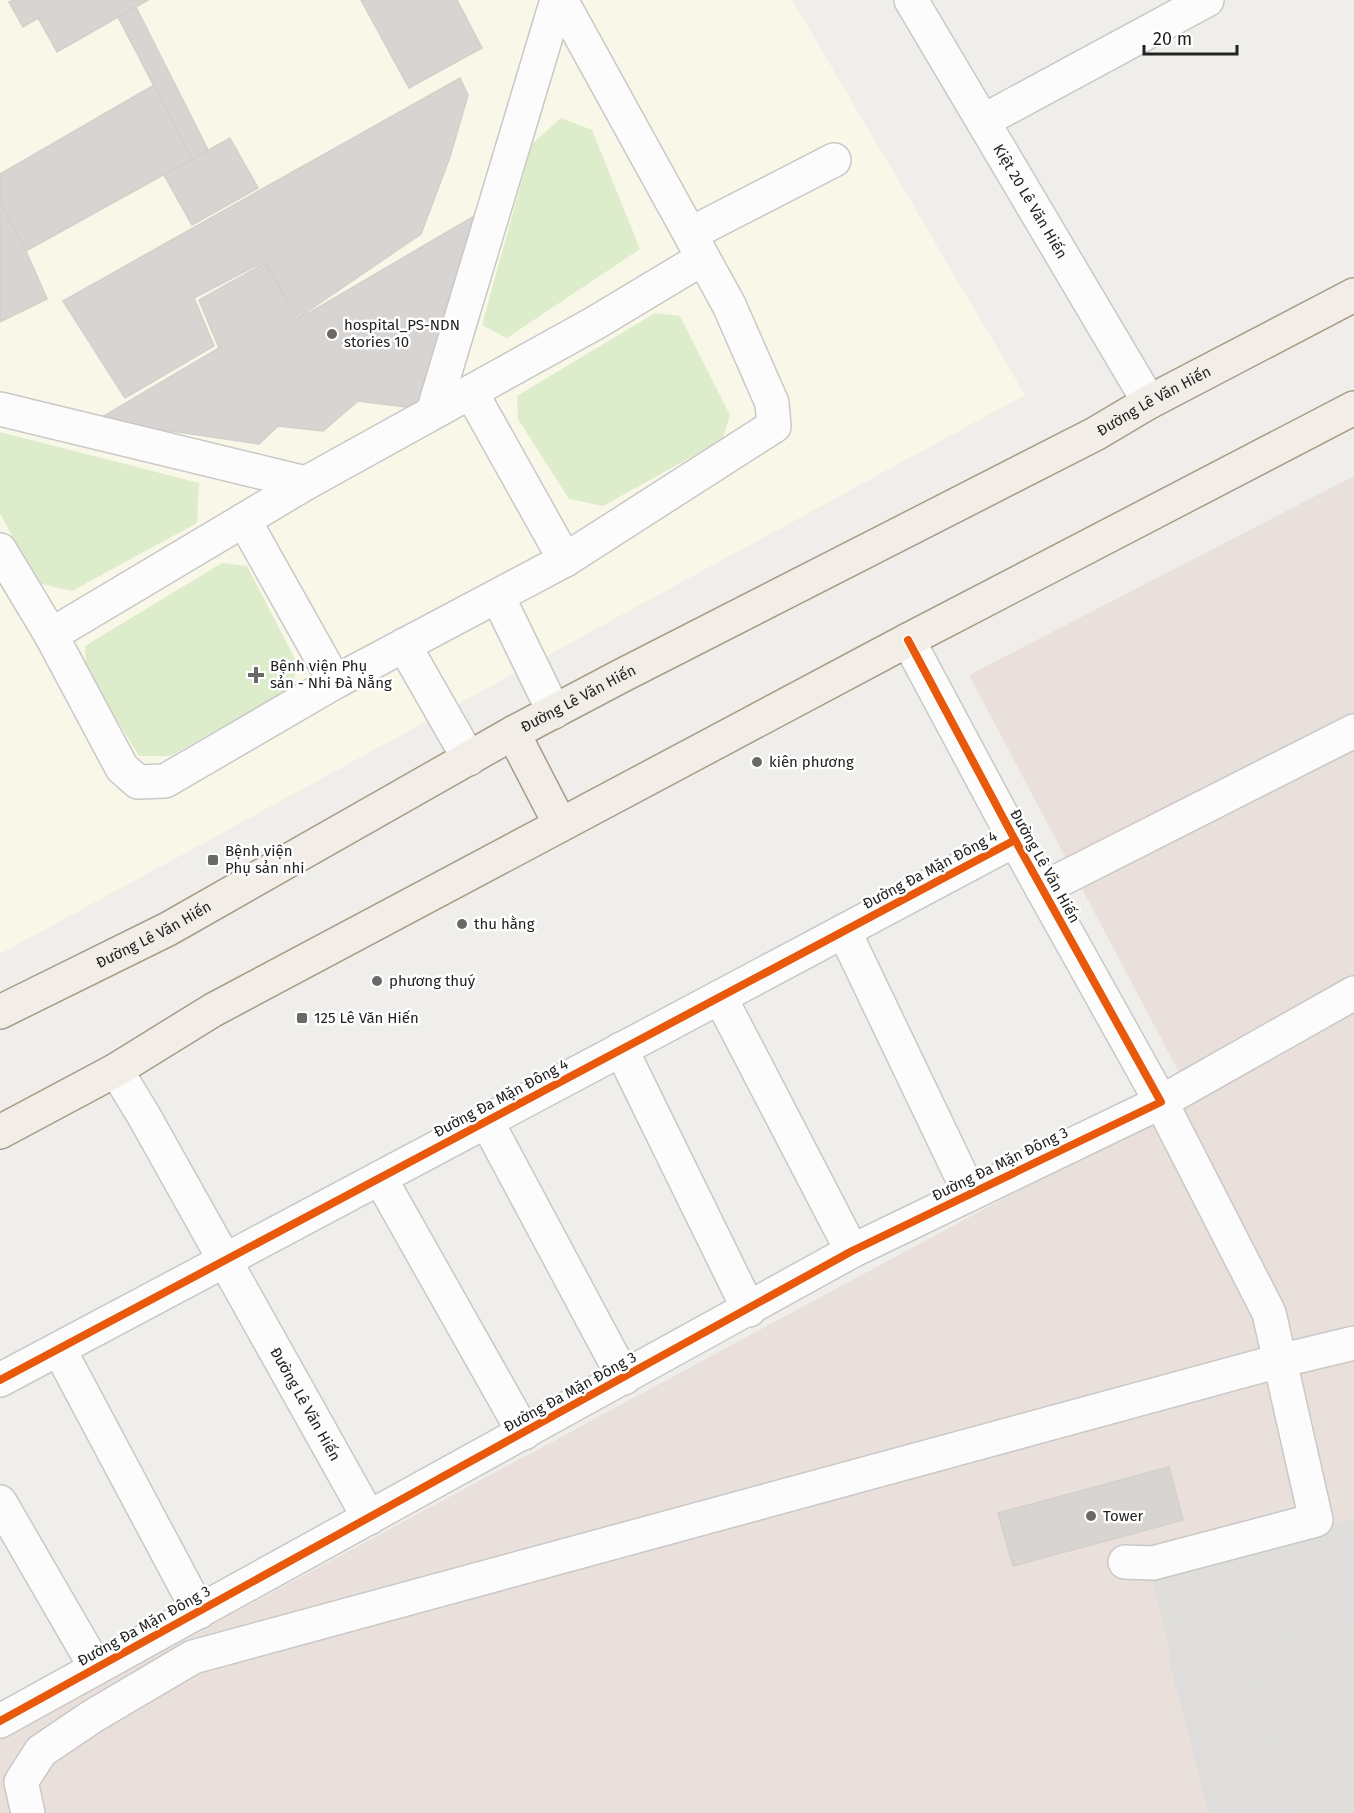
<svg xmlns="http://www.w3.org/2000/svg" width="1354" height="1813" viewBox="0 0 1354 1813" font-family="'Fira Sans',sans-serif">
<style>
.education{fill:#f8f7e8}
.military{fill:#eae0db}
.airport{fill:#e0deda}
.grass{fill:#ddeccb}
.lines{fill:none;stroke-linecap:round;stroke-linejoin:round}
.taxiway{stroke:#dedddc;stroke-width:84}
.building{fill:#d7d4d2;stroke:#d3d0cc;stroke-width:1.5}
.minor-casing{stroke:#c9c8c7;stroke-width:36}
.major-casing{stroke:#a79c86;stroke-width:36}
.minor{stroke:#fdfcfc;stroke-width:33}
.major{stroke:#f3ede7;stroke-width:33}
.cycleway-casing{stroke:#fff;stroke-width:11}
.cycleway{stroke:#e8590c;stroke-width:8}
.poi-dot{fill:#6a6968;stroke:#fff;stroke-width:2}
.labels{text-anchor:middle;stroke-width:5;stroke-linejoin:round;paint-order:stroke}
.street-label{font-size:15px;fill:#222;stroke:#fff}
.poi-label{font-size:15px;fill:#222;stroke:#fff;text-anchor:start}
</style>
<rect width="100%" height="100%" fill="#f0eeeb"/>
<path class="education" d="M0,0h792l233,395 -1025,559z"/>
<path class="military" d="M1354,476v1337h-1354v-74l1192,-642 -223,-422z"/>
<path class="airport" d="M1354,1519v294h-146l-57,-239z"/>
<path class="grass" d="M561,118l31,12 48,119 -133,89 -25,-13 50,-181z
M655,313l25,3 50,99 -8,25 -119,66 -34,-7 -51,-80 -1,-23z
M0,432l199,51 -2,40 -125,68 -35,-8 -37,-70z
M222,563l25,3 51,99 -8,25 -120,66h-31l-53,-86 -1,-24z"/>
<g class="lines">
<path class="taxiway" d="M1253,1813l-41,-153c1,-24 7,-42 31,-52l111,-31"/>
</g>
<path class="building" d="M13,0h135l-91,52 -19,-34 -15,9 -14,-25z
M361,0h96l25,48 -73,40z
M136,7l72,143 -16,9 -74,-142z
M460,78l8,17 -18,62 -29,77 -123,84 -33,-57 -71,37 20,48 -89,52 -62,-97z
M154,85l38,74 -166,92 -26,-49v-28z
M230,138l28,50 -66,37 -28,-50z
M0,202l26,49 21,48 -47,23z
M481,212l-52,198 -71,-9 -35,30 -45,-5 -19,18 -156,-23 -1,-4 117,-69 -20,-48 66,-37 32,57z
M1169,1467l14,53 -170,46 -15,-53z"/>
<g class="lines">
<defs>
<g id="minor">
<path id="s1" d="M911,0l238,402"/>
<path d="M983,121l224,-121"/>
<path d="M690,234l144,-74"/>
<path d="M471,392l94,168"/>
<path d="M0,409l306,74"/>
<path d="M433,412l124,-412"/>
<path d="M244,520l91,162"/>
<path d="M0,550l51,85 71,133 16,14 27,-1 170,-99 230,-122 209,-134 -2,-23 -43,-98 -168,-305"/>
<path d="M498,597l56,115"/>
<path d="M51,635l255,-152 289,-160 108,-65"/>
<path d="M908,640l107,200 146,262 108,211 47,207 -163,43 -28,-1"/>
<path d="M404,645l65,114"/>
<path d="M1042,889l312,-158"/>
<path d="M844,931l126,263"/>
<path d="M720,997l132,254"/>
<path d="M621,1049l128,261"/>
<path id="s2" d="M116,1070l28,46 225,402"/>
<path d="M486,1120l138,258"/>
<path d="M380,1178l144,255"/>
<path d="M59,1349l140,263"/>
<path d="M0,1380l1015,-540"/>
<path d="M0,1502l96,166"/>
<path d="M0,1721l852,-470 309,-149 193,-109"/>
<path d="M28,1813l-7,-31 20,-31 52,-35 100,-59 1086,-296 75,-18"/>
</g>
<g id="major">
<path d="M513,733l47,91"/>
<path id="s3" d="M0,1012l168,-83 345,-196 108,-57 474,-242 54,-32 205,-107"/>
<path d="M0,1132l116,-62 97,-60 695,-370 446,-232"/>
</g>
</defs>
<use href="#minor" class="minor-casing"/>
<use href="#major" class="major-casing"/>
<use href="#minor" class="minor"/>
<use href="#major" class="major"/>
<defs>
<path id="cycleway" d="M0,1380l1015,-540
M0,1721l852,-470 309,-149 -146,-262 -107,-200"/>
</defs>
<use href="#cycleway" class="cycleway-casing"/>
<use href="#cycleway" class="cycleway"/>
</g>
<g class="poi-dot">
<circle cx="332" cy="334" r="6"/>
<path d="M253 666h6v6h6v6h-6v6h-6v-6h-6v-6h6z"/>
<circle cx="757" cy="762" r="6"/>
<rect x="207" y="854" width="12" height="12" rx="3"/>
<circle cx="462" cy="924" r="6"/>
<circle cx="377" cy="981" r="6"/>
<rect x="296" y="1012" width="12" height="12" rx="3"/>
<circle cx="1091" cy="1516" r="6"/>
</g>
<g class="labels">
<g class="street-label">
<text dy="5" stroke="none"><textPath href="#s1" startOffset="234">Kiệt 20 Lê Văn Hiến</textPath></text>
<text dy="5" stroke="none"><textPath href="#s3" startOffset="1306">Đường Lê Văn Hiến</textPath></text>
<text dy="5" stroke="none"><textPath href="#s3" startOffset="658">Đường Lê Văn Hiến</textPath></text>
<text transform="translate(1045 866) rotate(61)" y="5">Đường Lê Văn Hiến</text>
<text transform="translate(930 870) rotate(-28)" y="5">Đường Đa Mặn Đông 4</text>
<text dy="5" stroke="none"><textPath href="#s3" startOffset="172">Đường Lê Văn Hiến</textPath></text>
<text transform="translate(501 1098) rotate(-28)" y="5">Đường Đa Mặn Đông 4</text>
<text transform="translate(1000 1164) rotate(-26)" y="5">Đường Đa Mặn Đông 3</text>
<text transform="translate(570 1392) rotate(-29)" y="5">Đường Đa Mặn Đông 3</text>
<text dy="5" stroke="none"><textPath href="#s2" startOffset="384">Đường Lê Văn Hiến</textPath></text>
<text transform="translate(144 1626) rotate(-29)" y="5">Đường Đa Mặn Đông 3</text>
</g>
<g class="poi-label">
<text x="344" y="330">hospital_PS-NDN<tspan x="344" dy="17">stories 10</tspan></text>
<text x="270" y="671">Bệnh viện Phụ<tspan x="270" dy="17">sản - Nhi Đà Nẵng</tspan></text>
<text x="769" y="767">kiên phương</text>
<text x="225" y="856">Bệnh viện<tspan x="225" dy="17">Phụ sản nhi</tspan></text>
<text x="474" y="929">thu hằng</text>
<text x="389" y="986">phương thuý</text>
<text x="314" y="1023">125 Lê Văn Hiến</text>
<text x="1103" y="1521">Tower</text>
</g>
</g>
<path d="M1144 45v9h93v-9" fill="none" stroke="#222222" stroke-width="3"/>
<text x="1153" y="45" font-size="18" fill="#222222" stroke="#ffffff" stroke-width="4.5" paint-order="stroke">20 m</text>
</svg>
